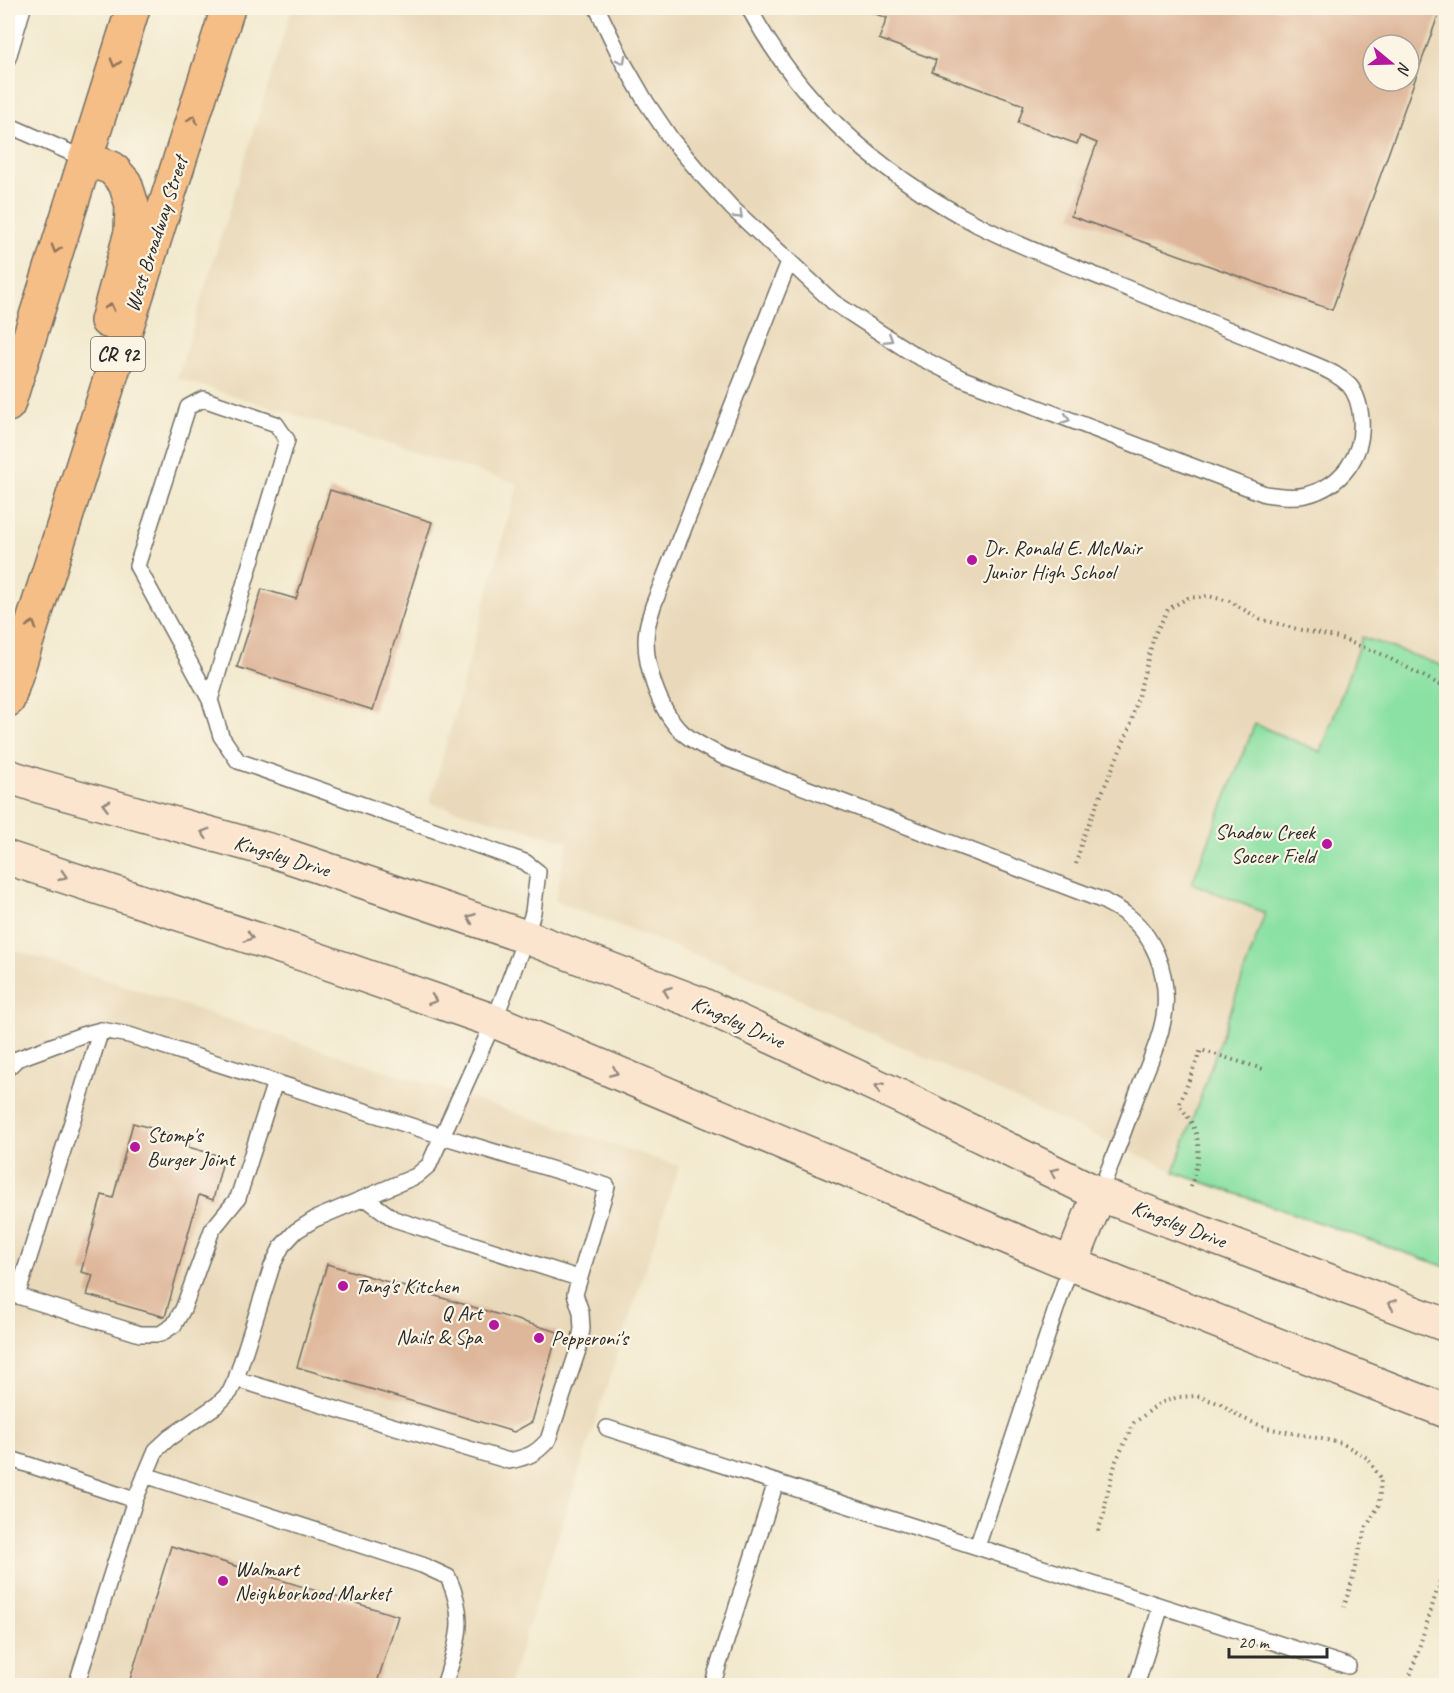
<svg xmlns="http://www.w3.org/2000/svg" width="1454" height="1693" viewBox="0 0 1454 1693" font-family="Caveat,sans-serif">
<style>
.built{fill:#e9d9ba;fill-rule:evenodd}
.green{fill:#8be1a4;stroke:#5b8668;stroke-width:1.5}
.building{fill:#deb69a;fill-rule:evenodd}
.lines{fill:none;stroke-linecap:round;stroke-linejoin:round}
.service-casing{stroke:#716e64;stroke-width:18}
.secondary-casing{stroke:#716e64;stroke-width:36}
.primary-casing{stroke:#716e64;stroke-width:36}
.path{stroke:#716e64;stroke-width:4;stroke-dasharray:1.5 4.5;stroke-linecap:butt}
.service{stroke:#fff;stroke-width:15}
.secondary{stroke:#fbe5cf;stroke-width:33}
.primary{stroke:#f6be87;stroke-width:33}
.oneway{stroke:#a0a0a0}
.oneway2{stroke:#907459}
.oneway3{stroke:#93887d}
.poi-dot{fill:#b5179e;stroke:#fcf5e5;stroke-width:2}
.labels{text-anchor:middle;stroke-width:4.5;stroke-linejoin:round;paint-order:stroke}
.shield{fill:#fcf5e5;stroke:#6a6863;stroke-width:1.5}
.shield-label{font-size:20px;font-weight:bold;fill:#2b2b2b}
.street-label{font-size:21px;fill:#2b2b2b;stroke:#fcf5e5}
.poi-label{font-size:21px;fill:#2b2b2b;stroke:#fcf5e5;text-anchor:start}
</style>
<rect width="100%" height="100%" fill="#fcf5e5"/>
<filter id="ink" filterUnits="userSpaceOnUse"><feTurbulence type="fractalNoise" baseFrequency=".0167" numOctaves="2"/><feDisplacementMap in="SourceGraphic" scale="12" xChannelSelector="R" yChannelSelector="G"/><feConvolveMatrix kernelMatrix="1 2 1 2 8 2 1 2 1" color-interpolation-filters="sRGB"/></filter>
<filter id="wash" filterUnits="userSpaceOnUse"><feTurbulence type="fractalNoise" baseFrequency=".008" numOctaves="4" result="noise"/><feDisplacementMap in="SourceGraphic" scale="24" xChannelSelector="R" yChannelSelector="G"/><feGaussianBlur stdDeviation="1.35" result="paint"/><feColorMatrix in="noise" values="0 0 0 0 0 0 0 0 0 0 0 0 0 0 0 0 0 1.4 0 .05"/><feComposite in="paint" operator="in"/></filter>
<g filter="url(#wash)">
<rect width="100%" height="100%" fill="#f2e9ce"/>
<path class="built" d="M292,8h1154v659l-84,-30 -188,535 -443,-204 -176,-67 13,-60 -138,-38 88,-319 -341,-106zM1373,45h36v36h-36z
M8,948l671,218 -170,519 -501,1z"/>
<path class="green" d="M1362,637l84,30v600l-272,-95 91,-259 -73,-30 63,-159 66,28z"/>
<g id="blocks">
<path class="building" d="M859,8h587v8l-7,-3 -107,297 -261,-94 26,-73 -17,-7 -3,8 -59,-21 6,-18 -92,-33 4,-12 -57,-21 8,-21zM1373,45h36v36h-36z
M330,490l102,32 -59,188 -136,-43 25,-78 34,10z
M133,1123l57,16 -2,8 36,10 -11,43 -14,-5 -34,122 -78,-22 6,-20 -12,-3 21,-77 11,3z
M327,1264l231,68 -26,90 -18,10 -217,-65z
M171,1546l227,70 -22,70h-248z"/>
</g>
</g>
<g filter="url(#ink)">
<use href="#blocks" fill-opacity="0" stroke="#716e64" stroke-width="1.5"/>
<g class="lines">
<defs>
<path id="service" d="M597,8l26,54 23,40 25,37 29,34 32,35 101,94 80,52 50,25 302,115c13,2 28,4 41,1 36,-9 58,-40 55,-76 -1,-12 -4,-25 -12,-34 -10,-10 -23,-16 -36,-21 -67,-28 -134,-55 -201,-82 -45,-18 -91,-35 -134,-57 -96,-50 -178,-121 -229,-217
M8,58l15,-50
M8,125l77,34
M789,262l-136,344c-2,8 -5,15 -6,23 -5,32 12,82 36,104 12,10 27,17 41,24l380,144c6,4 14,7 20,12 30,21 44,60 41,96 -3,28 -17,56 -27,83 -12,34 -25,68 -39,102
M8,1068l9,-9 65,-24 19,-5 28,5 313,101 165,50 -32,108 6,18 1,17 -4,21 -30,90c-12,14 -20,17 -39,21l-273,-82
M365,1198l29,21 184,59
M8,1293l132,41h20l14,-9 9,-16 29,-79 26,-32 37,-116
M17,1296l84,-266
M607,1428l741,238
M8,1458l127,42
M145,1475l277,90 26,12c20,43 9,67 -4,109
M977,1547l94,-283
M76,1686l59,-186 21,-50 13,-12 48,-33 13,-13 6,-13 36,-113 10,-20 14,-15 19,-12 101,-43 13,-11 65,-144 32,-84 7,-25 5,-40 -13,-10 -287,-101 -17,-25 -11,-36 77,-260 -11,-16 -73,-25 -15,8 -51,159 73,134
M712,1686l64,-204
M1136,1686l25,-80"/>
<path id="secondary" d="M8,776l27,9 241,67 250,85 175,67 200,93 198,97 347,131
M8,858l297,97 189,66 577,243 375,147
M1071,1264l28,-70"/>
<path id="primary" d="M85,159l27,9 13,15 7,22 -1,27 -24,89
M8,405l125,-397
M8,700l220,-692"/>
</defs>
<use href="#service" class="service-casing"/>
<use href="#secondary" class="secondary-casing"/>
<use href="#primary" class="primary-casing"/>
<path class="path" d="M1076,864l7,-27 47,-110 24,-91 14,-27 20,-11 20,-2 21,5 31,18 37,10 42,9 42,16 65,34
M1191,1187c10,-35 13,-52 -12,-82l22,-55 62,19
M1098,1531l6,-17 3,-20 9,-33 18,-38 26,-20 18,-6 19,-1 24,8 21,14 25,10 75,15 25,15 14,20 -2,27 -12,21 -8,23 -7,32 -8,26
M1407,1686l39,-124"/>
<use href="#service" class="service"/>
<use href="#secondary" class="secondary"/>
<use href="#primary" class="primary"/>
</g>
<defs><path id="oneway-chevron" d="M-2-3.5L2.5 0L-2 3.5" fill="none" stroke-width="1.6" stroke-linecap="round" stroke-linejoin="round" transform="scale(1.5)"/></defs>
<g class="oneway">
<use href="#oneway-chevron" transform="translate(622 60) rotate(62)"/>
<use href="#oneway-chevron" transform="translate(739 215) rotate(44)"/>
<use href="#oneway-chevron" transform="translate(889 339) rotate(32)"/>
<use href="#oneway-chevron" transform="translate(1066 419) rotate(21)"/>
</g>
<g class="oneway2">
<use href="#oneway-chevron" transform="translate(115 63) rotate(107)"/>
<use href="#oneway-chevron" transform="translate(193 119) rotate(-72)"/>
<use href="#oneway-chevron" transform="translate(56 249) rotate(107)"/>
<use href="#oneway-chevron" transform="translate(110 307) rotate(-75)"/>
<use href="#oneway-chevron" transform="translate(32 625) rotate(-72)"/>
</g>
<g class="oneway3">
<use href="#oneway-chevron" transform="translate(106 805) rotate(-165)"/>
<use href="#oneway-chevron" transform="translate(205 833) rotate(-164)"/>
<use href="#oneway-chevron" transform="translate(63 876) rotate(18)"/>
<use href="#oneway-chevron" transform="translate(471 918) rotate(-161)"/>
<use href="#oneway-chevron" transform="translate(249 937) rotate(18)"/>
<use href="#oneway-chevron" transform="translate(667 991) rotate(-159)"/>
<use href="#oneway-chevron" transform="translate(433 1000) rotate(19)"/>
<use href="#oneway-chevron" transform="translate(614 1072) rotate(23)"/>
<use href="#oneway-chevron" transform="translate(879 1087) rotate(-155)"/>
<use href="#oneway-chevron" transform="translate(1054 1172) rotate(-154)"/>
<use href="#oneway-chevron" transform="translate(1392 1304) rotate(-159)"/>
</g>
</g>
<g class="poi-dot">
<circle cx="972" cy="560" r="6"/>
<circle cx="1327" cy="844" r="6"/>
<circle cx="135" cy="1147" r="6"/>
<circle cx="343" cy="1286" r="6"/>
<circle cx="494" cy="1325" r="6"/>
<circle cx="539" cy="1338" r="6"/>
<circle cx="223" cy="1581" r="6"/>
</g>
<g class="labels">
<rect class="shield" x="91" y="337" width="54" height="34" rx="4.5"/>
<g class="shield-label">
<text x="118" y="361">CR 92</text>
</g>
<g class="street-label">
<text transform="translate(156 234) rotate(-72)" y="7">West Broadway Street</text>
<text transform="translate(282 856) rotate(17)" y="7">Kingsley Drive</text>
<text transform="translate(738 1022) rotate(24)" y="7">Kingsley Drive</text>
<text transform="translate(1179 1224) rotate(21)" y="7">Kingsley Drive</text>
</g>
<g class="poi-label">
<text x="984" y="555">Dr. Ronald E. McNair<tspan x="984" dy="24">Junior High School</tspan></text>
<text x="1315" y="839" text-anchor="end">Shadow Creek<tspan x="1315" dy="24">Soccer Field</tspan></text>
<text x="147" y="1142">Stomp's<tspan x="147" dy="24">Burger Joint</tspan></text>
<text x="355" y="1293">Tang's Kitchen</text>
<text x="482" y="1320" text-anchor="end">Q Art<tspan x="482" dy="24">Nails &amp; Spa</tspan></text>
<text x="551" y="1345">Pepperoni's</text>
<text x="235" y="1576">Walmart<tspan x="235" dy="24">Neighborhood Market</tspan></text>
</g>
</g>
<rect width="1454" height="1693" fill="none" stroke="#fcf5e5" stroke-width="30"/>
<g transform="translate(1391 63) rotate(109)"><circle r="28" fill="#fcf5e5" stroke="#a8a49b" stroke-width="1.5"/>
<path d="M0-4.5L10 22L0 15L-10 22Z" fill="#b5179e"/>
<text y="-9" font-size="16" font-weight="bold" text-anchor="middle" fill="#2b2b2b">N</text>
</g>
<path d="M1229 1648v9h98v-9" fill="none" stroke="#2b2b2b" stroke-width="3"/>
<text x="1238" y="1648" font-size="18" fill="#2b2b2b" stroke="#fcf5e5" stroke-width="4.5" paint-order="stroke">20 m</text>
</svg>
